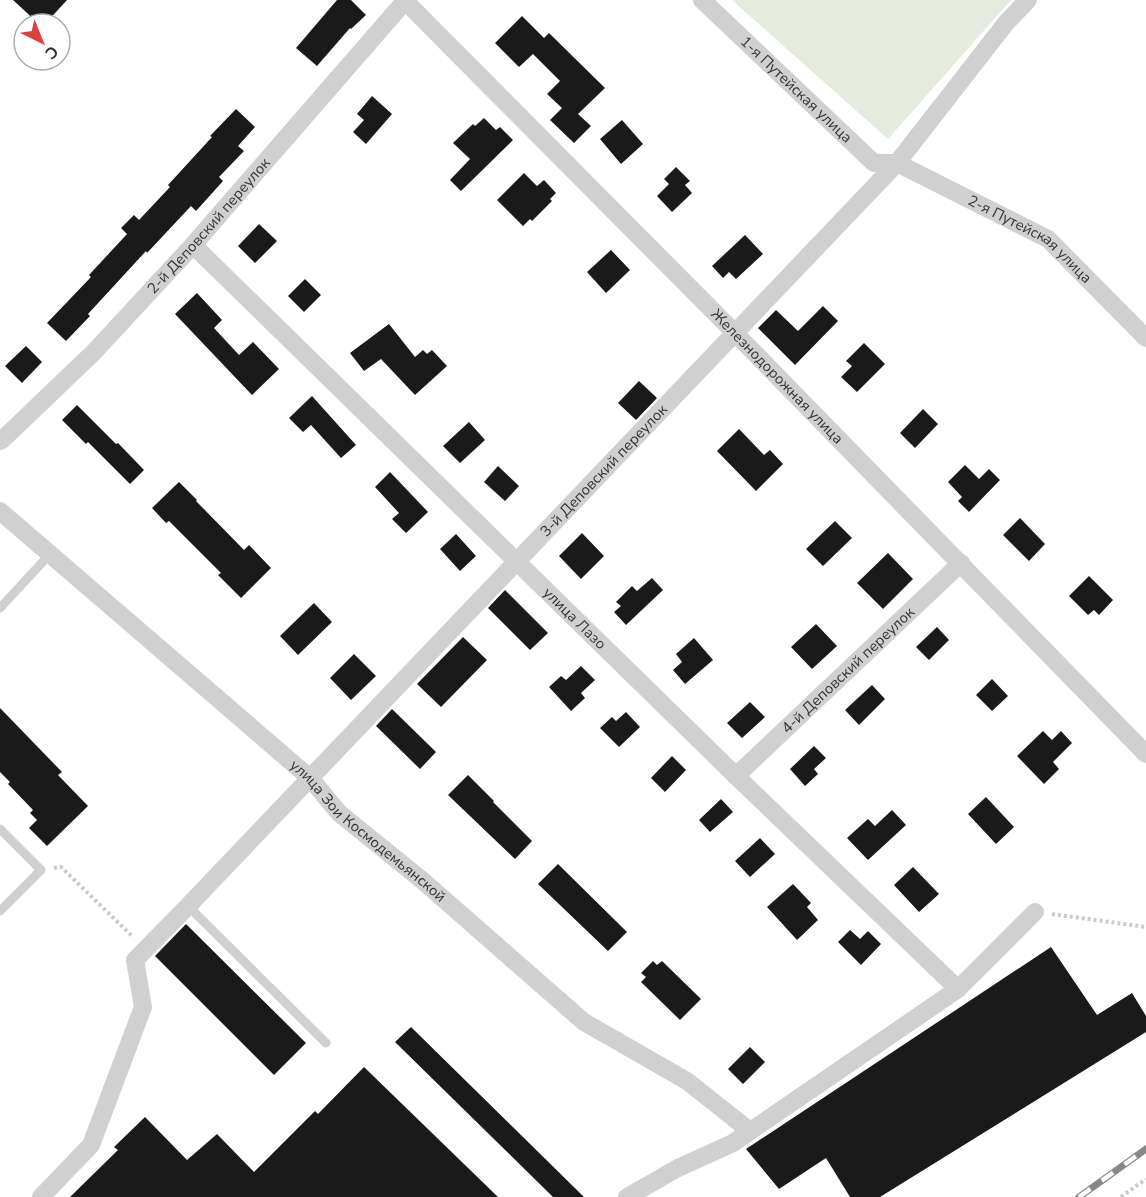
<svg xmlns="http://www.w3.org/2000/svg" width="1146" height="1197" viewBox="0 0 1146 1197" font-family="'Nunito Sans',sans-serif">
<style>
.green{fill:#e5ebdf}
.building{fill:#1a1a1a}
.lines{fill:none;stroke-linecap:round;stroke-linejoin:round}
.path{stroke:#cacaca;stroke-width:4;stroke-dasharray:3 3;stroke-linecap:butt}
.lane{stroke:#d0d0d0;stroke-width:9}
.street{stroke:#d0d0d0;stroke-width:18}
.rail-casing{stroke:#888;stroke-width:7}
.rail{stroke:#fff;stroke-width:4.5;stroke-dasharray:14;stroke-linecap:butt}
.labels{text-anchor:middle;stroke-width:6;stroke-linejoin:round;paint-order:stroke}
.street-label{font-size:15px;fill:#333;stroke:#fff}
</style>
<rect width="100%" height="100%" fill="#fff"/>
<path class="green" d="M732,0h279l-123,139z"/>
<path class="building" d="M13,0h54l-22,24h-6z
M337,0h14l15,15 -15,14 -1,-1 -33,38 -21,-18z
M522,16l22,22 5,-5 56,55 -27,26 13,12 -17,17 -24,-23 12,-12 -15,-14 13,-13 -27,-27 -14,13 -24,-24z
M372,96l20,18 -26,30 -13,-12 11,-12 -7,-6z
M236,109l19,18 -17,19 6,5 -25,26 4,4 -27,30 -5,-5 -44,47 -1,-2 -58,63 2,2 -24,25 -19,-18 44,-46 -2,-2 38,-41 -6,-6 13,-13 5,5 31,-33 -2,-2 44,-48 -2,-1z
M484,118l12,12 4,-3 13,13 -52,51 -11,-11 20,-21 -17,-16 20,-19 2,2z
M622,120l21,24 -22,20 -21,-25z
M676,167l14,14 -5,4 7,8 -20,19 -15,-16 12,-12 -5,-5z
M524,173l13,13 7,-6 12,13 -6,6 2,2 -20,20 -2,-2 -7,7 -26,-26z
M259,224l18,17 -22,22 -17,-17z
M745,235l18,19 -27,25 -7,-7 -6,6 -11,-12z
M611,250l19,20 -24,23 -19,-21z
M305,279l16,16 -17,17 -16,-16z
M197,293l25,27 -8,8 25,27 14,-13 26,27 -27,26 -77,-81z
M823,306l15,15 -43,44 -37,-37 18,-18 22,21z
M389,324l26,33 8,-7 4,4 5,-4 15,16 -32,29 -34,-36 -17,12 -14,-18z
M864,343l21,21 -28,28 -16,-15 11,-11 -6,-5z
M26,346l16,16 -20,21 -17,-17z
M639,381l18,17 -21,22 -18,-17z
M312,396l44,49 -15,13 -30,-33 -8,7 -14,-14z
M77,405l39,39 2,-1 26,27 -14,14 -42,-42 -2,2 -24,-24z
M923,409l15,15 -23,24 -15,-15z
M469,422l16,18 -25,23 -17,-17z
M739,429l25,26 6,-5 13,14 -27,27 -39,-40z
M965,465l14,14 10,-10 11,11 -31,32 -11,-11 4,-4 -14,-15z
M498,466l21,20 -14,15 -21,-19z
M390,472l38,40 -22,21 -14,-14 7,-6 -24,-26z
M179,482l18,18 -1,1 48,49 5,-5 22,23 -30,30 -23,-23 3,-2 -52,-52 -3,2 -14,-15z
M1020,518l25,26 -16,17 -26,-26z
M835,521l17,17 -29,28 -17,-17z
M582,533l22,23 -23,23 -22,-23z
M456,534l20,22 -16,15 -20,-22z
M888,553l25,26 -30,30 -26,-26z
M1089,576l24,24 -14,15 -5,-5 -6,5 -19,-19z
M652,578l11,12 -37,35 -12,-13 7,-6 -5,-4 16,-16 5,5z
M505,590l43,43 -18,17 -42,-42z
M314,603l18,19 -34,33 -18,-19z
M816,624l21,22 -25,23 -21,-22z
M937,627l12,13 -20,20 -13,-13z
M463,637l24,23 -46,47 -24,-23z
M694,638l19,22 -28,24 -12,-14 9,-8 -6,-8z
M354,654l22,22 -25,24 -21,-22z
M581,666l14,14 -14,13 4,5 -14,13 -22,-24 12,-11 5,4z
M992,679l16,17 -16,15 -16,-16z
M872,685l13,14 -26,26 -14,-15z
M750,702l15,15 -23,21 -15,-15z
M0,708l62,64 -4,3 30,31 -41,40 -18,-18 8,-8 -7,-7 3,-3 -25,-26 2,-2 -10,-10z
M392,709l44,43 -16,17 -44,-43z
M626,712l14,15 -21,20 -19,-19 12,-11 4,4z
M1043,731l9,9 9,-9 11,12 -19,19 6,7 -15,15 -27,-28z
M814,746l12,12 -12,11 4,5 -13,12 -15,-17z
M672,756l14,14 -21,22 -14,-14z
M468,775l26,26 -1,1 39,39 -17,18 -67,-64z
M986,797l28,30 -18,17 -28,-30z
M721,799l12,13 -23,20 -11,-12z
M892,810l14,15 -38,35 -21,-22 21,-19 7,7z
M760,838l15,16 -25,23 -15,-16z
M558,864l69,68 -19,19 -70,-67z
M913,867l26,27 -20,18 -25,-27z
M793,884l18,19 -4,4 11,13 -21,20 -30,-33z
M186,924l120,119 -32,32 -119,-119z
M850,930l10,9 8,-8 13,13 -20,21 -23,-23z
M1051,947l46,68 35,-22 14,23v16l-266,165h-30l-24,-39 -47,31 -33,-40z
M653,961l4,4 5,-4 39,38 -21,21 -39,-38 5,-5 -5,-4z
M411,1027l173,170h-31l-158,-155z
M750,1047l15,15 -22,22 -15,-15z
M364,1067l134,130h-428l48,-47 -4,-3 31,-30 42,43 30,-26 37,38 61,-61 3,3z"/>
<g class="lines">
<path class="path" d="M54,868l7,-1 71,69
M1052,914l94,13
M1121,1197l25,-18"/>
<path class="lane" d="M0,608l50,-54
M0,829l41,41 -41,41
M188,906l138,137"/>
<g class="street">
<path id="s1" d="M404,0l331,333 411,421"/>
<path id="s2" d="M702,0l172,163h23l151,76 98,99"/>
<path id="s3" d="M193,245l543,531 222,213"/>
<path id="s4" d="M0,441l2,-1 92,-88 99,-107 212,-244"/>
<path id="s5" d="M0,511l310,267 29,35 84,68 161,141 103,59 63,50"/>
<path id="s6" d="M736,776l225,-213"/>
<path id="s7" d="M41,1197l50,-52 52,-138 -8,-47 53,-54 709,-743 109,-140 22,-23"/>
<path d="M627,1197l51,-29 55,-25 225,-154 77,-77"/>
</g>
<defs>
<path id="rail" d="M1079,1197l67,-48"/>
</defs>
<use href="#rail" class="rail-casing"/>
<use href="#rail" class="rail"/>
</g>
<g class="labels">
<g class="street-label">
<text dy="5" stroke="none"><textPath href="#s2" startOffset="130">1-я Путейская улица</textPath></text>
<text dy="5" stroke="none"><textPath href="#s4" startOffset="300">2-й Деповский переулок</textPath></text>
<text dy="5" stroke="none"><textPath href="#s2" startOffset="414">2-я Путейская улица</textPath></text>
<text dy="5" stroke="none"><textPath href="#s1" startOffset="530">Железнодорожная улица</textPath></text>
<text dy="5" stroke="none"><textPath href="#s7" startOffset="945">3-й Деповский переулок</textPath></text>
<text dy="5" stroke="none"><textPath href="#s3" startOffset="534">улица Лазо</textPath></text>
<text dy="5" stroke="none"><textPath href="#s6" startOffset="154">4-й Деповский переулок</textPath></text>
<text dy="5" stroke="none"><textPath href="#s5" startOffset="488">улица Зои Космодемьянской</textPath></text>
</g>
</g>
<g transform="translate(42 42) rotate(137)"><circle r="28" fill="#ffffff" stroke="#adadad" stroke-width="1.5"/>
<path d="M0-4.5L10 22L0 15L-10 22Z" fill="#dd4241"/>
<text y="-9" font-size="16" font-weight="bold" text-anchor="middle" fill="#333333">С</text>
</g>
</svg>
